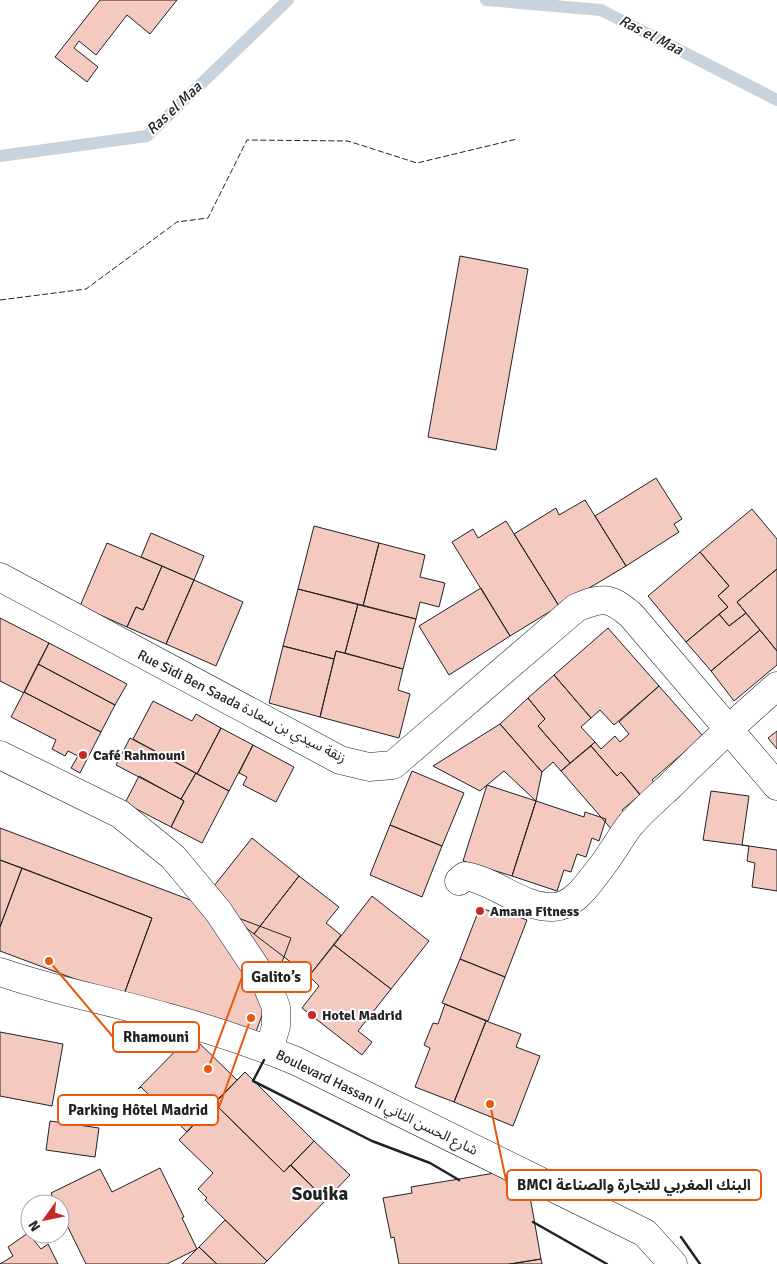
<svg xmlns="http://www.w3.org/2000/svg" width="777" height="1264" viewBox="0 0 777 1264" font-family="Signika,'Noto Sans Arabic',sans-serif">
<style>
.lines{fill:none;stroke-linecap:round;stroke-linejoin:round}
.stream{stroke:#c7d3dd;stroke-width:12}
.building{fill:#f3c9c0;stroke:#222}
.minor-casing{stroke:#222;stroke-width:29}
.minor{stroke:#fff;stroke-width:28}
.fence{stroke:#222;stroke-width:1;stroke-dasharray:6 2.5;stroke-linecap:butt}
.wall{stroke:#222;stroke-width:2.5}
.poi-dot{fill:#c62828;stroke:#fff;stroke-width:2}
.labels{text-anchor:middle;stroke-width:4;stroke-linejoin:round;paint-order:stroke}
.street-label{font-size:14px;fill:#222;stroke:#fff}
.poi-label{font-size:14px;font-weight:bold;fill:#222;stroke:#fff;text-anchor:start}
.water-label{font-size:15px;font-style:italic;fill:#222;stroke:#fff}
.district-label{font-size:19px;font-weight:bold;fill:#222;stroke:#fff}
.leader{fill:none;stroke:#e8590c;stroke-width:2}
.callout-dot{fill:#e8590c;stroke:#fff;stroke-width:2}
.callout{fill:#fff;stroke:#e8590c;stroke-width:2}
.callout-label{font-size:15px;text-anchor:middle;font-weight:bold;fill:#222}
</style>
<rect width="100%" height="100%" fill="#fff"/>
<g class="lines">
<path class="stream" d="M486,0l115,10 176,90
M0,156l147,-20 141,-136"/>
</g>
<path class="building" d="M100,0h77l-27,34 -23,-19 -31,40 -17,-14 -5,7 24,19 -11,15 -32,-25z
M460,256l68,13 -32,181 -68,-13z
M656,478l26,41 -8,5 5,8 -53,34 -31,-50z
M585,500l41,66 -67,40 -45,-72 42,-26 3,7z
M752,509l25,30v30l-40,33 9,11 -17,13 -10,-12 9,-7 -10,-11 11,-10 -29,-34z
M506,521l53,85 -49,30 -58,-94 21,-13 5,9z
M314,526l65,17 -16,63 -65,-17z
M151,533l53,23 -10,24 -53,-23z
M107,543l55,23 -19,44 -7,-3 -9,20 -47,-21z
M379,543l46,12 -5,22 25,6 -6,24 -19,-5 -4,17 -53,-13z
M700,552l29,34 -11,10 10,11 -42,35 -38,-46z
M162,566l32,14 -28,64 -39,-17 9,-20 7,3z
M777,569v82l-40,-49z
M194,580l49,22 -27,64 -50,-22z
M481,588l29,48 -61,39 -30,-49z
M298,589l60,15 -13,49 -9,-2 -2,8 -51,-13z
M358,604l58,15 -13,50 -58,-16z
M746,613l14,17 -49,41 -25,-29 33,-28 10,12z
M0,618l49,25 -25,50 -24,-12z
M608,628l51,58 -45,39 -14,-15 -9,8 -37,-43z
M760,630l17,21v14l-43,36 -23,-30z
M49,643l78,41 -12,21 -77,-41z
M283,646l51,13 -14,58 -51,-14z
M336,651l67,18 -5,21 12,4 -11,44 -79,-21z
M38,664l77,41 -14,27 -77,-40z
M554,675l37,43 -10,9 14,15 -25,21 -32,-37 7,-7 -17,-21z
M659,686l44,50 -51,44 7,8 -14,12 -24,-28 -4,4 -26,-30 4,-4 6,7 14,-13 5,6 9,-8 -10,-12z
M24,692l77,40 -21,41 -9,-5 7,-12 -10,-5 -3,5 -13,-7 4,-9 -45,-23z
M528,698l17,21 -7,7 32,37 -9,8 -8,-9 -11,10 -42,-48z
M153,701l39,20 4,-7 25,14 -24,46 -64,-35z
M500,724l42,48 -6,29 -32,-30 -24,20 -47,-25z
M221,728l32,17 -24,46 -32,-17z
M777,731v18l-9,-11z
M130,738l66,35 -15,26 -65,-34z
M253,745l41,22 -18,35 -33,-17 4,-8 -8,-4z
M591,746l26,30 4,-4 19,23 -18,15 7,8 -16,13 -52,-60z
M412,771l52,22 -22,53 -52,-21z
M196,773l33,18 -27,52 -31,-16 13,-26 -3,-2z
M139,776l45,25 -13,26 -46,-24z
M487,785l49,16 -24,75 -49,-15z
M711,791l38,5 -7,49 -39,-5z
M536,801l48,16 1,-5 21,7 -7,22 -7,-3 -6,19 -9,-3 -6,18 -7,-2 -7,21 -45,-15z
M390,825l52,21 -20,51 -52,-22z
M0,828l291,110 -40,107 -128,-48 29,-79 -152,-58z
M252,838l47,38 -45,58 -48,-38z
M742,845l35,5v41l-25,-4 3,-24 -8,-2 2,-15z
M0,860l22,8 -22,59z
M22,868l130,50 -29,79 -123,-46v-24z
M299,876l40,31 -13,16 15,12 -32,41 -55,-42z
M372,896l57,45 -38,48 -57,-44z
M480,907l16,7 2,-5 29,11 -22,57 -45,-18z
M334,945l57,44 -33,42 14,11 -10,13 -60,-47 17,-22 -10,-10z
M460,959l45,18 -17,44 -46,-18z
M445,1004l41,17 -32,81 -39,-15 15,-39 -6,-3 9,-22 5,1z
M486,1021l35,13 -5,13 24,9 -27,70 -59,-24z
M0,1032l63,12 -11,62 -52,-10z
M191,1035l46,45 8,-8 -58,60 -46,-45 -3,2z
M245,1072l69,69 -30,31 -70,-69z
M214,1103l70,69 6,-7 36,35 -59,61 -62,-61 2,-2 -9,-9 15,-16 -34,-33z
M50,1121l49,7 -4,29 -49,-7z
M314,1141l36,34 -24,25 -35,-35z
M160,1168l24,49 -2,1 15,31 -30,15h-81l-26,-53v-7h-4l-5,-11 49,-24 12,23z
M525,1168l16,91 -30,5h-112l-5,-27 -3,1 -8,-40 29,-5 -1,-6z
M225,1220l42,41 -3,3h-47l-18,-17z
M28,1233l13,16 7,-5 10,20h-58l13,-8 -5,-9z
M199,1247l18,17h-35z
M541,1259l1,5h-33z"/>
<g class="lines">
<defs>
<path id="minor" d="M0,577l340,183 29,7 24,-2 183,-157c26,-11 33,-12 55,7l146,171
M0,755l120,59 53,43 45,54 48,72 10,24v19l-7,24
M459,881l6,-5c31,5 56,32 89,31 21,-1 36,-26 48,-41 10,-13 18,-28 28,-41 12,-14 27,-27 41,-40 34,-34 69,-67 106,-99
M0,972c54,19 111,29 166,45 44,12 88,27 130,44l349,172 28,31"/>
</defs>
<use href="#minor" class="minor-casing"/>
<use href="#minor" class="minor"/>
<path class="fence" d="M0,300l86,-11 91,-67 31,-4 39,-78 101,1 69,22 100,-24"/>
<path class="wall" d="M264,1060l-11,21 119,60 58,22 29,17
M533,1222l74,42
M681,1237l19,27"/>
</g>
<g class="poi-dot">
<circle cx="83" cy="755" r="5"/>
<circle cx="480" cy="911" r="5"/>
<circle cx="312" cy="1015" r="5"/>
</g>
<g class="labels">
<g class="street-label">
<text transform="translate(242 706) rotate(27)" y="5">Rue Sidi Ben Saada زنقة سيدي بن سعادة</text>
<text transform="translate(377 1102) rotate(26)" y="5">Boulevard Hassan II شارع الحسن الثاني</text>
</g>
<g class="poi-label">
<text x="93" y="760">Café Rahmouni</text>
<text x="490" y="916">Amana Fitness</text>
<text x="322" y="1020">Hotel Madrid</text>
</g>
<g class="water-label">
<text transform="translate(651 35) rotate(27)" y="5">Ras el Maa</text>
<text transform="translate(174 108) rotate(-43)" y="5">Ras el Maa</text>
</g>
<g class="district-label">
<text x="320" y="1200">Souika</text>
</g>
</g>
<path class="leader" d="M208 1069L242 977M49 961L113 1037M251 1018L218 1110M490 1104L507 1185"/>
<g class="callout-dot">
<circle cx="208" cy="1069" r="5"/>
<circle cx="49" cy="961" r="5"/>
<circle cx="251" cy="1018" r="5"/>
<circle cx="490" cy="1104" r="5"/>
</g>
<g class="callout">
<rect x="242" y="962" width="69" height="30" rx="5"/>
<rect x="113" y="1022" width="86" height="30" rx="5"/>
<rect x="58" y="1095" width="160" height="30" rx="5"/>
<rect x="507" y="1170" width="254" height="30" rx="5"/>
</g>
<g class="callout-label">
<text x="276" y="982">Galito’s</text>
<text x="156" y="1042">Rhamouni</text>
<text x="138" y="1115">Parking Hôtel Madrid</text>
<text x="634" y="1190">BMCI البنك المغربي للتجارة والصناعة</text>
</g>
<g transform="translate(45 1219) rotate(237)"><circle r="24" fill="#ffffff" stroke="#a7a7a7"/>
<path d="M0-4L9 19L0 12L-9 19Z" fill="#c62828"/>
<text y="-8" font-size="14" font-weight="bold" text-anchor="middle" fill="#222222">N</text>
</g>
</svg>
